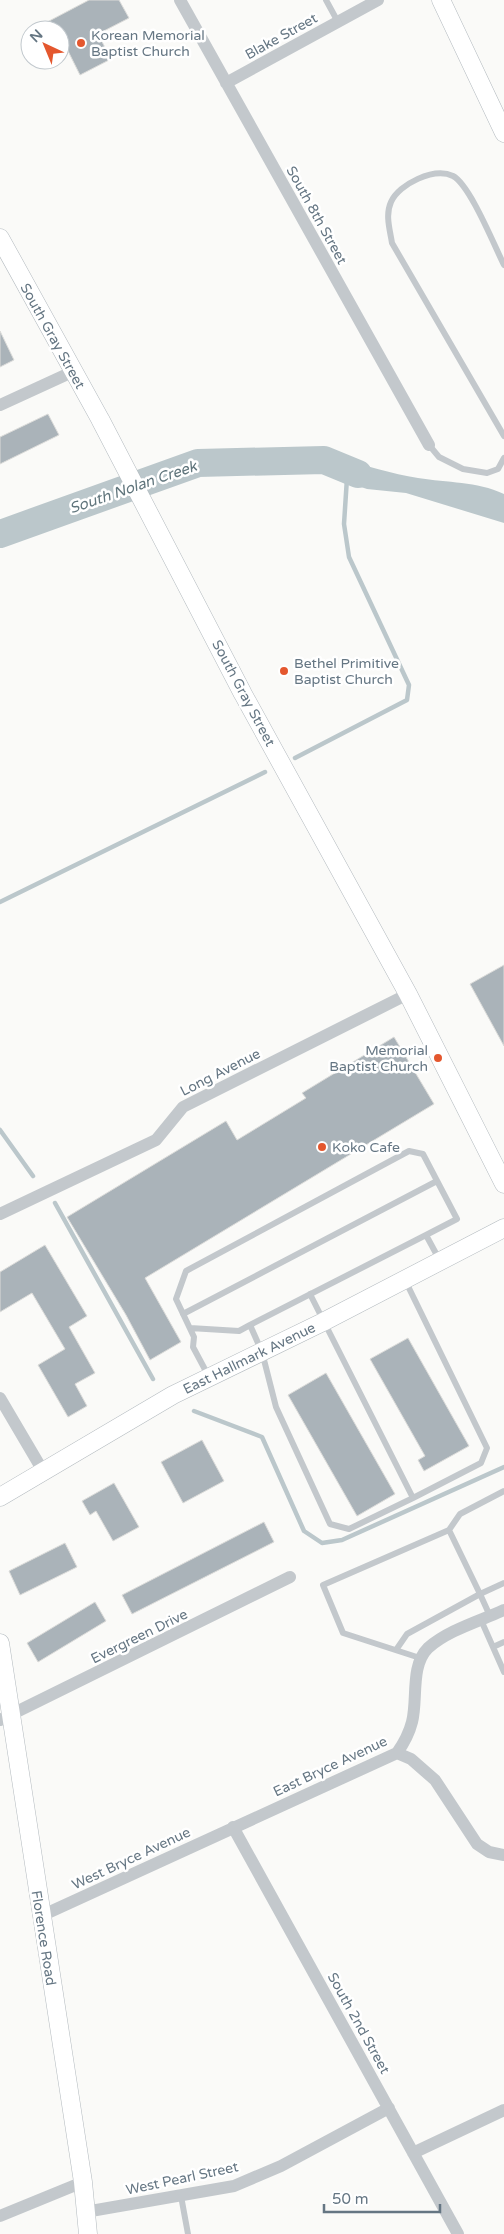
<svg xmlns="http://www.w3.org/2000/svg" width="504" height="2234" viewBox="0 0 504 2234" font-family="'Varela Round',sans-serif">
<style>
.water{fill:#bbc7cb}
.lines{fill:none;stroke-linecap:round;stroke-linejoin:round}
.stream{stroke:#bbc7cb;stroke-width:4.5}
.river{stroke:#bbc7cb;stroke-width:28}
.building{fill:#aab3b9;stroke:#dcdcda}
.secondary-casing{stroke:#b3babf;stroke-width:19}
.lane{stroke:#c3c8cc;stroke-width:6}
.street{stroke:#c3c8cc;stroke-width:12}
.secondary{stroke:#fff;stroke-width:18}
.poi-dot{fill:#e4572e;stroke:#fff;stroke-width:2}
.labels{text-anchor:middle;stroke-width:5;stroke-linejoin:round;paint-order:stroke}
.poi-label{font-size:14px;fill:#657683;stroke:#fff;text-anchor:start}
.street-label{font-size:14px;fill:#657683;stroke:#fff}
.water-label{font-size:15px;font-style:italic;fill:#60757c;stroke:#fff}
</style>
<rect width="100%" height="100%" fill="#fafaf8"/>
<path class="water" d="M339,459c26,6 53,15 79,19 30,5 58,3 86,16v29l-98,-30 -39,-4 -30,-10 -13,-19z"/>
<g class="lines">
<path class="stream" d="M295,758l112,-58 2,-15 -60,-128 -5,-33 3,-46
M0,902l265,-130
M0,1130l33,46
M55,1203l98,176
M194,1411l68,26 42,94 18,12 20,-3 162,-73"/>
<path class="river" d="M0,534l198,-71 126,-3 34,14"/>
</g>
<path class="building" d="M89,0h30l10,18 -31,16 13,25 -31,16 -12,-24 -8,4v-25h-28z
M0,331l14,29 -14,7z
M48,414l11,21 -59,29v-27z
M504,965v81l-34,-62z
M394,1037l40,67 -289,174 36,64 -31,18 -24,-45 -59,-98 159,-96 11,19 69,-42 -4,-5z
M45,1245l42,71 -18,11 26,46 -20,11 12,22 -19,11 -30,-52 27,-16 -33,-56 -32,19v-40z
M408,1338l61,108 -45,25 -6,-11 7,-4 -55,-97z
M326,1373l69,121 -38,22 -69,-121z
M202,1440l22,41 -41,22 -22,-41z
M114,1483l25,44 -26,14 -17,-30 -6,4 -8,-14z
M264,1522l10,20 -142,72 -10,-19z
M65,1543l12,24 -57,28 -11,-24z
M95,1602l11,19 -68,41 -11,-19z"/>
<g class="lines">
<defs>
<path id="secondary" d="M441,0l63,133
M0,238l100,181 143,275 165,300 96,190
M0,1497l173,-102 150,-73 181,-94
M0,1643l83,539 5,52"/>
</defs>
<use href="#secondary" class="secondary-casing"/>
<path class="lane" d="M326,0l12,22
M504,265c-10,-20 -34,-80 -51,-89 -19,-9 -54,8 -62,26 -6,13 -1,28 1,41l112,193
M429,445l10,12 24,12 24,4 11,-4 6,-11
M405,1280l82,168 -6,15 -68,35
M310,1294l103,204 -64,31 -19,-5 -54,-117 -14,-55 -12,-27 176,-90
M183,1314l254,-133
M190,1328l49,3 11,-6
M209,1377l-16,-30 1,-10 -18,-38 10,-28 223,-120 14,3 34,65 -31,16 13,24
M449,1530l31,64 24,-11
M481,1620l23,52
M493,1647l11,-5
M396,1650l11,-16 73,-40 10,22
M420,1658l-77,-25 -20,-48 126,-55 11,-16 44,-23
M181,2196l7,38"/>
<path class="street" d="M180,0l249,445
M226,83l152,-83
M0,405l72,-33
M0,1214l156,-74 27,-33 225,-113
M0,1398l43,73
M0,1720l290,-143
M397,1753l14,6 24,21 42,64 12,8 15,3
M233,1827l225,407
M41,1916l356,-163c7,-10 12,-19 15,-31 6,-23 -2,-56 16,-74 20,-18 52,-27 76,-38
M413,2153l91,-43
M85,2212l149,-26 47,-20 108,-58
M0,2216l83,-34"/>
<use href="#secondary" class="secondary"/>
</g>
<g class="poi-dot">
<circle cx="81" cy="43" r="5"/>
<circle cx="284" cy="671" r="5"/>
<circle cx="438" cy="1058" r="5"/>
<circle cx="322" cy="1147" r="5"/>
</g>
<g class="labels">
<g class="poi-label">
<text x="91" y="40">Korean Memorial<tspan x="91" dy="16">Baptist Church</tspan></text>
<text x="294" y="668">Bethel Primitive<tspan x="294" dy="16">Baptist Church</tspan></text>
<text x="428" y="1055" text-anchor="end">Memorial<tspan x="428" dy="16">Baptist Church</tspan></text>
<text x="332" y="1152">Koko Cafe</text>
</g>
<g class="street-label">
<text transform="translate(281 36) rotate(-29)" y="5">Blake Street</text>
<text transform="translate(317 215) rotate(61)" y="5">South 8th Street</text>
<text transform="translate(53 336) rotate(61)" y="5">South Gray Street</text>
<text transform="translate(244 693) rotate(62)" y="5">South Gray Street</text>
<text transform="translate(220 1072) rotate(-27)" y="5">Long Avenue</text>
<text transform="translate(249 1358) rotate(-26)" y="5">East Hallmark Avenue</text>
<text transform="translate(139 1636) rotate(-26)" y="5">Evergreen Drive</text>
<text transform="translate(330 1766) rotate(-25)" y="5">East Bryce Avenue</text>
<text transform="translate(131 1858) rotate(-25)" y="5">West Bryce Avenue</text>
<text transform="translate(44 1938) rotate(81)" y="5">Florence Road</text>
<text transform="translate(359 2023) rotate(61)" y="5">South 2nd Street</text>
<text transform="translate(182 2178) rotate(-12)" y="5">West Pearl Street</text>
</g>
<g class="water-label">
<text transform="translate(133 487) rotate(-19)" y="5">South Nolan Creek</text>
</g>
</g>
<g transform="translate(45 45) rotate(316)"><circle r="24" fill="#ffffff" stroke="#c1c8cd"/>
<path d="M0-4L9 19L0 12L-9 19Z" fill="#e4572e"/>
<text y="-8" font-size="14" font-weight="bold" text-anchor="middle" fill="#657683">N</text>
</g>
<path d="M324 2204v8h116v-8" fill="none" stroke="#657683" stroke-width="2.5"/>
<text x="332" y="2204" font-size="15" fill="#657683" stroke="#ffffff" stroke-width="4" paint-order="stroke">50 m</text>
</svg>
